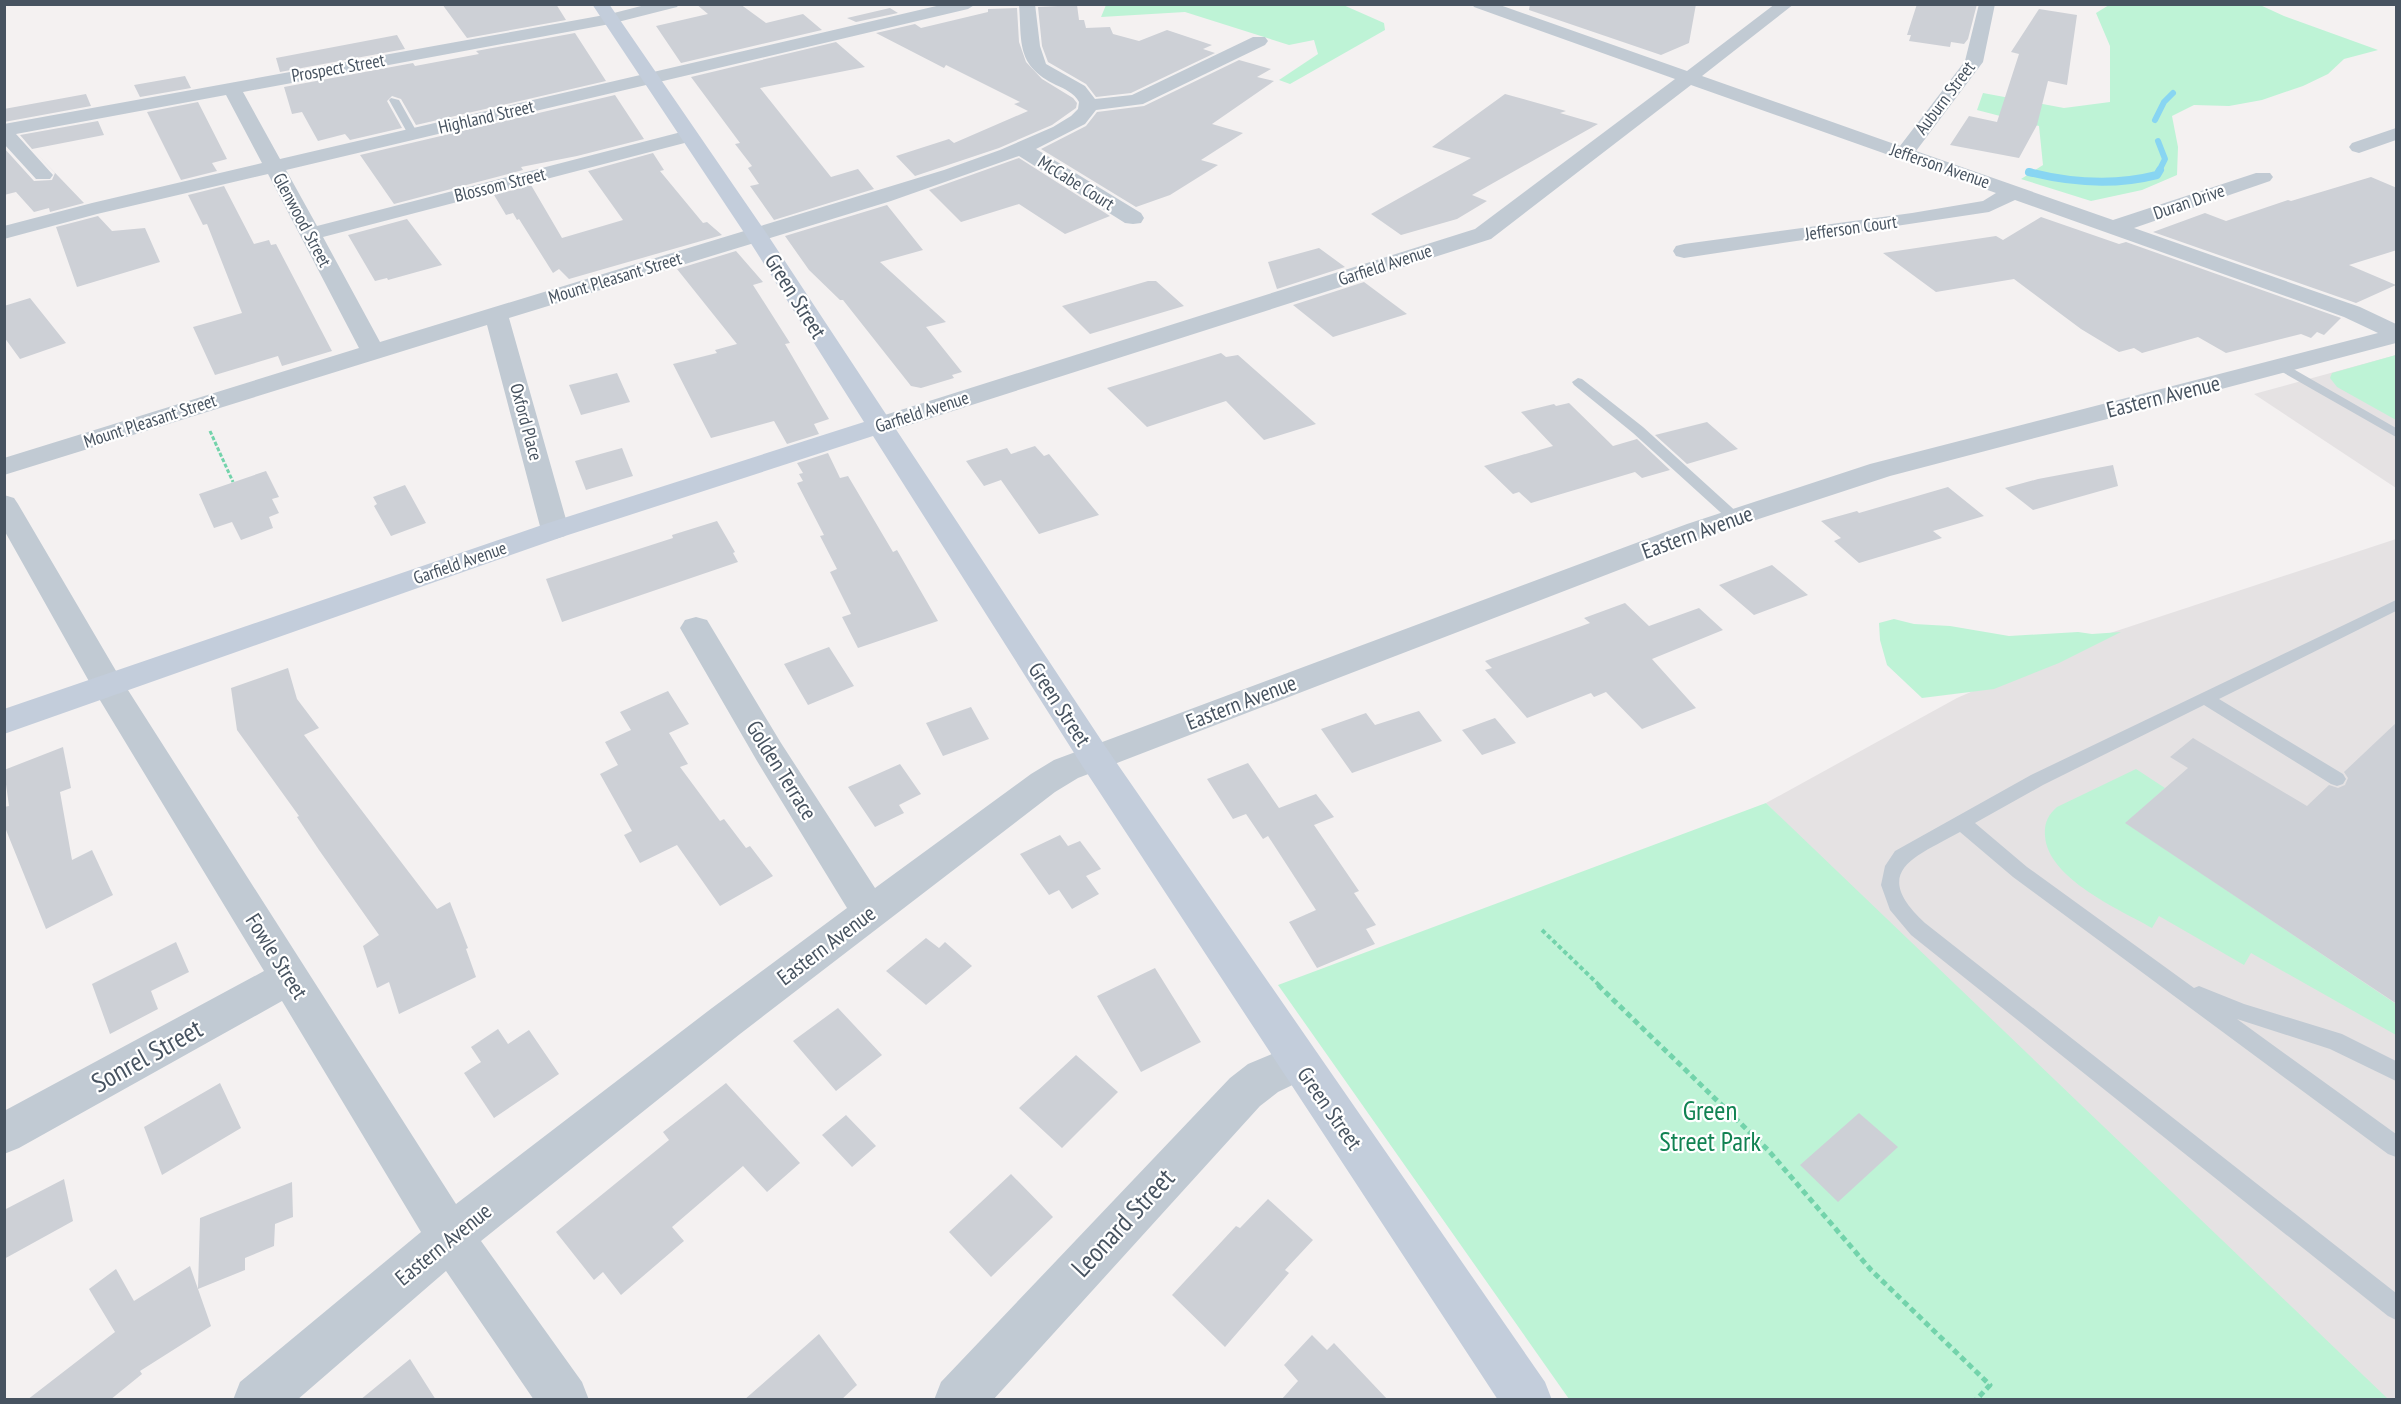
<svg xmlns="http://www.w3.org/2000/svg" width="2401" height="1404" viewBox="0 0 2401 1404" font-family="'PT Sans Narrow',sans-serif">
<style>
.education{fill:#e5e2e3}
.green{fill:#bef3d6}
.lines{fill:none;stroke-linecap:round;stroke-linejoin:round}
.stream-far1{stroke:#88d5f2;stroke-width:6}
.stream{stroke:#88d5f2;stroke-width:8}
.building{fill:#cdd0d6}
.path-far2{stroke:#73d3ab;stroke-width:3;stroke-dasharray:4 2;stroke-linecap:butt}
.path-far1{stroke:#73d3ab;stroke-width:4;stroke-dasharray:4.5 3;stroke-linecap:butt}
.path{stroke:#73d3ab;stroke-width:5;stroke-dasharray:6 4;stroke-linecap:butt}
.lane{fill:#c1cad3;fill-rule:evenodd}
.street{fill:#c1cad3;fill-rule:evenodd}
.secondary{fill:#c3cddb;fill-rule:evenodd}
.labels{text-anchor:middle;stroke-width:4.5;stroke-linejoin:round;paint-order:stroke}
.far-street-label{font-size:18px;fill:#475360;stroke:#fff}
.street-label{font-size:22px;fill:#475360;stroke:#fff}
.near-street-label{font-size:27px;fill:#475360;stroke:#fff}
.near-park-label{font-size:27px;fill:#118252;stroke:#fff}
</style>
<rect width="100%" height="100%" fill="#f4f1f1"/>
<path class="education" d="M2396,355v133l-142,-94z
M2396,539v860h-31l-599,-596 191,-105 135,-59z"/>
<path class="green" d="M1341,4l43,19 1,7 -95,54 -11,-4 39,-26 -4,-14 -25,5 -104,-33 -84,5 5,-12z
M2109,5h151l24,11 94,34 -34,9 -16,15 -25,12 -41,14 -33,6 -35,-1 -22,11 6,31 -1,28 -35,15 -51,11 -70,-22 22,-14 -4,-39 -62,-16 6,-17 81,15 46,-6v-56l-14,-33z
M2396,355v65l-59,-33 -7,-9 2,-5z
M1894,619l20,5 36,2 59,10 69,-4 14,2 29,-2 -62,31 -65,26 -72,9 -35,-33 -7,-25 -1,-17z
M2136,769l29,19 -39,35 270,181v31l-145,-82 -7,12 -85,-49 -7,12c-33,-19 -104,-49 -107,-92 -1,-13 3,-21 12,-29z
M1766,803l622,596h-819l-291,-414z"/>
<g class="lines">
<path class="stream-far1" d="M2155,120l9,-18 9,-9
M2158,141l7,18 -6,12"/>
<path class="stream" d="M2029,172c43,11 85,14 128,3l3,-5"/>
</g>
<path class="building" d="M442,4h114l10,16 -99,18z
M696,4h44l26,19 37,-9 19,16 -141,33 -25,-37 52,-12z
M1530,4h166l-7,39 -28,12 -132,-45z
M1917,4h60l-9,35 -4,5 -13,-2 -1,5 -41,-6 2,-6h-4z
M1077,5l2,15h5l2,8 24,-1 3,7 26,7 28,-11 45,15 -9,4 12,4 -84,40 -35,4 -10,-13 -38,-22 -6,-16 -4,-39z
M890,8l8,5 -42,9 -9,-4z
M1017,8l2,34 7,20 16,17 31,19 4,5 -1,5 -24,17 -53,23 -84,28 -19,-20 53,-17 5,4 74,-32 -14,-7 6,-2 -74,-37 -2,3 -68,-35 39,-9 6,4 67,-16v-3z
M2039,9l38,6 -10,70 -19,-4 -11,44 -18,33 -69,-13 19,-29 28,6 22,-68 -8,-2z
M575,33l31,48 -190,44 -15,-26 -9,-3 -5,5 15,27 -52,12 -5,-6 -27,7 -16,-29 -10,2 -8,-27 129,-24 2,3 64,-12 -3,-3z
M397,35l8,14 -125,23 -4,-14z
M836,42l29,25 -105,21 71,89 27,-8 16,20 -100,31 -24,-34 9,-2 -11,-16 4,-2 -17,-22 5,-1 -49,-66z
M1239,60l32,9 -14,8 17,4 -62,43 31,9 -42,27 17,5 -48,30 -34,12 -95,-58 45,-23 11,-14 47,-6z
M185,76l6,12 -51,9 -6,-12z
M86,94l5,12 -87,16v-13z
M1505,94l61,17 -6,2 38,11 -126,71 15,6 -30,18 -56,16 -30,-21 100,-56 -39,-11z
M615,95l29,44 -67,17 -56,11 2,3 -129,34 -34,-49z
M198,102l29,57 -15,4 5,8 -36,9 -34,-68z
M98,121l6,14 -72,14 -12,-14z
M4,148l30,33 18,-1 3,-7 -19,-20 48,50 -34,9 -1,-4 -15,4 -18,-20 -12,3z
M653,153l11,17 -4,1 43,52 4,-1 15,13 -153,44 -10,-10 -6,4 -34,-54 -2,1 -4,-7 -7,2 -12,-20 37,-10 31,53 61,-18 -35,-49z
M1019,158l91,58 -45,18 -46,-30 -58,18 -32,-32z
M2371,177l26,11v62l-48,15 47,20 -40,18 -203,-71 52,-19 21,8 62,-21 3,1z
M224,186l30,58 15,-4 2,5 5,-1 56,107 -50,15 -4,-10 -63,19 -22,-48 49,-14 -35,-89 -4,1 -15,-30z
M887,205l36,45 -43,12 66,60 -20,5 36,45 -10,3 2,3 -33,10 -10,-2 -68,-86h-3l-31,-30 -24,-34z
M98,216l14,15 33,-3 15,34 -83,25 -21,-60z
M2041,217l78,27 7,-2 215,76 -17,17 -7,-3 -6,6 -10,-4 -75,19 -28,-16 -56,16 -8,-5 -15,4 -38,-23 -67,-50 -78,13 -53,-39 113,-17 7,4z
M407,219l35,46 -54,15 -1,-2 -12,3 -27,-46z
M1319,248l26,19 -68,22 -9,-27z
M736,251l27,31 -10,3 37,58 -5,1 44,75 -15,5 5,10 -32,10 -13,-23 -63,17 -38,-74 44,-11 -2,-3 22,-6 -60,-75z
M1148,281h8l28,25 -94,28 -28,-28z
M1364,282l43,32 -74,23 -40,-32z
M30,298l36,45 -46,16 -16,-22v-31z
M1221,353l5,4 12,-2 78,69 -52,16 -38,-39 -79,26 -40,-39z
M617,373l13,29 -49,13 -12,-30z
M1569,403l44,43 24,-7 33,31 -28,8 -7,-6 -104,31 -12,-11 -6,2 -29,-28 69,-20 -32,-34 33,-8 2,2z
M1707,422l31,27 -51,15 -32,-29z
M1035,446l9,10 5,-2 50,61 -60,19 -38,-54 -17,6 -18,-25 41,-13 4,6z
M622,448l11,28 -47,14 -11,-29z
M828,453l12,25 8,-2 45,76 4,-2 41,71 -80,27 -16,-31 9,-3 -21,-42 7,-3 -17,-33 4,-1 -27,-52 6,-2 -4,-7 4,-1 -6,-10z
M2113,465l5,21 -85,24 -28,-22 33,-9z
M266,471l13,26 -7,2 7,14 -10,4 4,11 -32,12 -9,-18 -18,6 -15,-34z
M405,485l21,38 -35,13 -17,-30 3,-2 -4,-7z
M1948,487l36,29 -51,15 9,7 -83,25 -25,-22 7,-3 -20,-17 36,-10 2,2z
M717,521l18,31 -2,1 5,9 -176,60 -16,-43 127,-41 -1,-3z
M1772,565l36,30 -54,20 -35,-30z
M1625,603l24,23 50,-18 24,22 -71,29 44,49 -54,21 -36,-37 -12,5 -3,-4 -64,25 -42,-48 7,-2 -7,-7 105,-38 -6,-5z
M829,647l25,39 -46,19 -24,-41z
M288,668l9,31 22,29 -15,7 133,174 13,-7 18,46 -2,1 10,28 -77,37 -10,-32 -12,6 -14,-42 16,-11 -60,-85 -22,-33 2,-1 -62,-86 -6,-42z
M668,691l21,33 -20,9 19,31 -8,3 40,54 4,-2 22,29 4,-2 23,30 -53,30 -43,-61 -37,18 -16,-28 8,-4 -32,-57 18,-9 -13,-23 26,-12 -11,-18z
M971,707l18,32 -46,17 -17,-33z
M1419,711l23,30 -90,32 -31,-44 45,-16 9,12z
M1495,718l21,25 -34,12 -20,-25z
M2397,722v282l-272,-181 63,-55 -18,-11 23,-19 114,68 22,-21 9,3 7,-3 3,-7 -4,-6z
M63,747l8,41 -11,4 12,68 20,-10 21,45 -67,34 -42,-104v-18l5,-1 -5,-36z
M1248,763l31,45 37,-14 18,23 -20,8 45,66 -5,2 22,32 -10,4 9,15 -58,24 -28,-46 27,-12 -48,-74 -5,3 -17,-25 -13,5 -26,-40z
M900,764l21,30 -22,11 5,8 -29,14 -27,-40z
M1060,835l8,11 12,-5 21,28 -15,7 13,18 -27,15 -13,-19 -10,5 -29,-41z
M926,938l13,10 6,-6 27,24 -46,39 -40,-34z
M176,942l13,30 -38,19 7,18 -48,25 -18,-50z
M1155,968l46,74 -60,30 -44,-76z
M838,1008l44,47 -46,36 -43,-50z
M498,1029l10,15 21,-14 30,44 -65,44 -30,-45 17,-11 -10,-15z
M1076,1055l42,37 -56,56 -43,-40z
M220,1083l21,45 -79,47 -18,-48z
M726,1083l74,80 -33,29 -24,-26 -71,61 12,14 -63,54 -18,-23 -9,8 -38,-48 113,-92 -6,-8z
M1859,1113l39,34 -60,55 -38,-37z
M846,1115l30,31 -24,21 -30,-32z
M1011,1174l42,43 -62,60 -42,-45z
M64,1179l9,42 -69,38v-49z
M292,1182l1,35 -18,7 -1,22 -29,12v12l-47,19 13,37 -71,45 2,3 -32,26h-83l88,-68 -26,-43 27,-20 18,32 56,-35 8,23 2,-71z
M1268,1199l45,41 -28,30 4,3 -64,74 -53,-52 64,-69 4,2z
M819,1334l38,51 -16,15h-97z
M1312,1335l15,15 7,-7 54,57h-107l17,-19 -14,-16z
M410,1359l26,41h-76z"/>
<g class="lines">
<path class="path-far2" d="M210,431l23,51"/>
<path class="path-far1" d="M1542,930l58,56"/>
<path class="path" d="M1598,985l170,165 103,120 119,115 -14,15"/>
<path class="lane" d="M391,98l8,2 19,34 -2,2 -8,-2 -19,-34z
M2281,362l115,66v9l-119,-68 -2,-3 2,-3z
M1578,378l4,1 61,48 97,88 2,3 -2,3h-10l-97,-88 -59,-48 -2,-3z
M2396,600v11l-177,88 124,75 3,5 -3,5 -6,2 -6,-2 -127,-79 -161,80 -68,38 52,44 167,121 5,-2 45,18 98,30 54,27v20l-66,-32 -93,-30 159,115v23l-8,-3 -375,-277 -53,-45c-45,25 -91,39 -35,91l471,370v27l-8,-4 -477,-381 -21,-25 -9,-25 4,-19 10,-15 136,-76z"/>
<path class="street" d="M649,4h30l-2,3 -67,17 -367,68 37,67 665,-155h31l-8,5 -682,161 31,56 372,-96 7,2 3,4 -3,4 -373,97 57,105 564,-172 56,-20 53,-23 18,-11 7,-7 1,-7c-5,-9 -14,-13 -23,-17 -40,-20 -34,-41 -37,-81h16l5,42 6,18 39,22 10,13 37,-4 121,-58h12l3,4 -3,4 -122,59 -47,6 -11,14 -49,25 105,64 3,5 -3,5 -8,1 -8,-1 -106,-67 -128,45 -382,117 60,212 -4,6 -10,3 -10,-3 -4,-6 -54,-205 -483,150v-17l355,-110 -91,-174 -171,40 -93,25v-13l88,-23 170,-40 -36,-68 -210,39 37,41 -3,4h-14l-32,-35v-20l606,-110z
M1472,4h25l190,67 88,-67h19l-92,72 198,70 65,-85 14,-57h16l-12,58 -67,89 197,69 143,-47h14l3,4 -3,4 -136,47 226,79 36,17v19l-506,133 -183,60 -629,242 -23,14 -315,242 -259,207 101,141 7,18h-55l-88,-129 -149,129h-64l7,-18 181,-150 -139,-231 -263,147 -15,6v-43l260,-140 -169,-279 -91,-162v-35l10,3 4,6 101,172 337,528 256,-196 135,-100 -90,-147 -77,-133 5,-8 11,-3 11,3 74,123 94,145 156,-114 23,-14 633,-236 183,-60 508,-131 -34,-16 -329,-117 -26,12 -305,46 -8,-2 -3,-5 3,-5 8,-2 228,-31 71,-12 13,-8 -305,-108 -200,154 -604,193 -9,2 -9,-2 -4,-6 4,-6 606,-191 200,-150 -201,-72z
M2396,128v12l-37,13 -7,-2 -3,-4 3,-4z
M1298,1043l15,6 6,13 -6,13 -35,17 -18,14 -267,294h-59l7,-18 289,-304 18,-14z"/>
<path class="secondary" d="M592,4h17l158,230 340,515 438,633 7,18h-54l-415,-633 -210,-331 -308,100 -561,198v-25l541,-185 319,-102 -119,-188z"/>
</g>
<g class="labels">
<g class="far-street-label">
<text transform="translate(338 68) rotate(-10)" y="6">Prospect Street</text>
<text transform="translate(1945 98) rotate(-53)" y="6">Auburn Street</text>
<text transform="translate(486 117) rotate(-13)" y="6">Highland Street</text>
<text transform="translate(1940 166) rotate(19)" y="6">Jefferson Avenue</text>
<text transform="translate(1076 183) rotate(32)" y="6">McCabe Court</text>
<text transform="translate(500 185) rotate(-14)" y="6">Blossom Street</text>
<text transform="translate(2189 202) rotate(-19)" y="6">Duran Drive</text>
<text transform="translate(302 220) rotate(62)" y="6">Glenwood Street</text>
<text transform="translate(1851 228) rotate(-8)" y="6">Jefferson Court</text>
<text transform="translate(1385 265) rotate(-18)" y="6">Garfield Avenue</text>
<text transform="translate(615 278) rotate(-17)" y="6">Mount Pleasant Street</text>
<text transform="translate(922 412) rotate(-18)" y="6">Garfield Avenue</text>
<text transform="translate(150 421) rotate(-18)" y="6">Mount Pleasant Street</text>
<text transform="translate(526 422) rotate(75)" y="6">Oxford Place</text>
<text transform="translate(460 563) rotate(-19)" y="6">Garfield Avenue</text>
</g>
<g class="street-label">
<text transform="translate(796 296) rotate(58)" y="8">Green Street</text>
<text transform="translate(2163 396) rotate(-14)" y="8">Eastern Avenue</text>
<text transform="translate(1697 532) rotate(-20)" y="8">Eastern Avenue</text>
<text transform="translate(1241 702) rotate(-21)" y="8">Eastern Avenue</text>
<text transform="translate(1060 704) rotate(57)" y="8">Green Street</text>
<text transform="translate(782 770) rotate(58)" y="8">Golden Terrace</text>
<text transform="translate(826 945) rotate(-37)" y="8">Eastern Avenue</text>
<text transform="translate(277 956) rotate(58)" y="8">Fowle Street</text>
<text transform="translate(1330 1108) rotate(55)" y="8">Green Street</text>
<text transform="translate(443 1244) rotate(-39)" y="8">Eastern Avenue</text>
</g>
<g class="near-street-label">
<text transform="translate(147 1056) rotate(-29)" y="9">Sonrel Street</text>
<text transform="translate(1123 1223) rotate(-47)" y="9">Leonard Street</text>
</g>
<g class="near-park-label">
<text x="1710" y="1120">Green<tspan x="1710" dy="31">Street Park</tspan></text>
</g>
</g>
<rect width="2401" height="1404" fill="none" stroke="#475360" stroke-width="12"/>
</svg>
